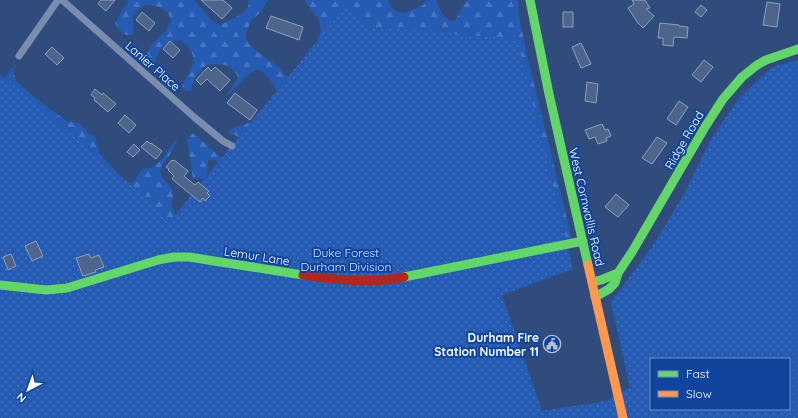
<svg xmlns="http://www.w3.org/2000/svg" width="798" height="418" font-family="Quicksand,sans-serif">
  <defs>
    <pattern id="forest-firs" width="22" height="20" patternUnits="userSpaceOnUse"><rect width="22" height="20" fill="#255bb3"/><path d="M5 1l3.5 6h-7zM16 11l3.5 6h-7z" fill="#4674be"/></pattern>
    <pattern id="park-dots" width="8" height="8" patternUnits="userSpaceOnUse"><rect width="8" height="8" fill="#255bb3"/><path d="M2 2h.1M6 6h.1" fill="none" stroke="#4674be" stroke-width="1.8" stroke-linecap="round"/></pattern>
  </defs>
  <rect width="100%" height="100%" fill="#304c7d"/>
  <!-- forest -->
  <path fill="url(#forest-firs)" d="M125 0H194L213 22 220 25 238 16 248 8 249 0H268L261 12 251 21 246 33V39L254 49 281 69 286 76 293 78 298 75 309 51 317 41 321 31 319 20 304 0H388L389 3 395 11 404 13 422 6 426 1V0H436C440 10 443 19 454 22L467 0H518L519 16 527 55 572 239 209 259 3 83 9 71 17 63 13 71 16 81 44 105 67 121 80 124 84 128 89 134 95 136 99 153 124 180 131 183C138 180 137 173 143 169 145 168 149 169 152 167 157 164 163 159 166 154 170 149 172 143 177 139L176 143 168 158 162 164 160 172 162 177 172 189 173 196 171 206 177 218 225 166 214 160 208 159 207 169V181L199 178 193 179 187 140 193 133 226 162 247 141 228 132 235 127 256 121 279 95C274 84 268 75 258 69L249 74 226 97 238 77C230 62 221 64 206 65 198 73 193 79 191 91L184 90 182 86C186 78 195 64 193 56 191 49 186 44 181 40 164 42 160 47 155 63L150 60 146 55 154 42 166 31 171 20 168 13 160 7 147 5 141 7 133 16V35H126L120 31 115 23 121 12 128 3Z"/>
  <!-- park -->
  <path fill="url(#park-dots)" fill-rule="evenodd" d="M346 6 366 26 517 39 573 269 502 295 542 411 606 401 630 387 611 302 652 247 684 194 711 139 740 97 772 67 798 60V418H0V74L171 220ZM651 359H789V409H651Z"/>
  <!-- building -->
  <path fill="#4e658b" stroke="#90a0bb" d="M101 0H115L106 11 98 4Z
    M201 0H223L232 8 222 19Z
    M632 0H645L650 8 646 9 654 16 643 28 638 23 628 8 634 4Z
    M767 2 780 4 777 27 763 25Z
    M701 5 707 10 701 17 695 12Z
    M142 12 155 23 149 31 136 20Z
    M563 12H573V27H563Z
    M271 16 303 27 299 40 266 28Z
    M660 23 679 25V26L688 27 687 38 674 37 673 46 663 45V38H658Z
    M170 41 180 50 173 58 163 49Z
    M581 43 591 64 581 68 572 47Z
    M52 47 64 58 57 65 45 54Z
    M704 60 713 67 701 82 692 75Z
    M208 67 211 71 215 67 230 80 220 91 207 79 201 85 196 80Z
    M587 82 598 84 596 103 585 101Z
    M95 89 102 95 103 93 116 104 108 112 94 100 95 98 91 95Z
    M235 93 257 110 250 120 227 103Z
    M679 101 688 107 676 125 667 119Z
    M125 115 136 125 129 133 118 123Z
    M602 124 605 130 608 129 611 136 606 138 607 141 598 144 595 137 589 139 585 130Z
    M657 137 667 143 652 164 642 158Z
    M147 141 151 144V143L162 151 156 159 141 147Z
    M134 144 140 150 133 157 127 152Z
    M172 160 173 161 174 160 188 171 184 176 195 185 198 182 209 191 207 193 210 196 205 201 203 198 200 202 172 179 174 176 168 170 169 169 166 167Z
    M616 194 629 205 618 217 605 207Z
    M36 241 43 256 32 261 25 246Z
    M11 254 16 266 8 270 3 257Z
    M89 254 91 258 99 255 104 267 95 270 96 272 83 276 76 258Z"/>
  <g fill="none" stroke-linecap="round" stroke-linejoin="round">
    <!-- street -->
    <path stroke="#7b8dae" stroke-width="7" d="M62 0 194 117 223 141 232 146
      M19 56 58 0"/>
    <!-- fast -->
    <path stroke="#63d668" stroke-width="9" d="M530 0 549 94 588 265
      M404 277 583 241
      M592 282 601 280 618 273
      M0 285 46 290 67 288 158 260 174 257H189L303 275
      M595 297 609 289 615 283 618 273 632 252 705 127 723 99 742 77 757 65 766 60 798 49"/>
    <!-- slow -->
    <path stroke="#ff974d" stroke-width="9" d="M588 265 623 418"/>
    <!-- jam -->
    <path stroke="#b3261e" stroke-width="9" d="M303 275C335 280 372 284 404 277"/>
  </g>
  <!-- icons -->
  <defs>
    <symbol id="civic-ring" viewBox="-11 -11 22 22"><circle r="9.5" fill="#10449d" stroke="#b7c0d2" stroke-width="1.5"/><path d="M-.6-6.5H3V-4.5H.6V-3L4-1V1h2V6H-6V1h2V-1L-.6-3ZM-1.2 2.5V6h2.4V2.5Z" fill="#b7c0d2"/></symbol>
  </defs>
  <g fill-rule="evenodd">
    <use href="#civic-ring" x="542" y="334" width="20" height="20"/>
  </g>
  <g text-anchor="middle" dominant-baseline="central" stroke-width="4" stroke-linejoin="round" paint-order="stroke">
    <!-- street labels -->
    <g font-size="12" fill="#fff" stroke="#10449d">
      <text transform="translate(153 66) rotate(41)">Lanier Place</text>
      <text transform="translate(684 140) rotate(-60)">Ridge Road</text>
      <text transform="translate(587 207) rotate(77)">West Cornwallis Road</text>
      <text transform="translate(257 256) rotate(9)">Lemur Lane</text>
    </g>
    <!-- park labels -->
    <g font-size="12" fill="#cee0fe" stroke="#10449d">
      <text x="346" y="252">Duke Forest<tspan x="346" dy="14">Durham Division</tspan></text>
    </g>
    <!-- poi labels -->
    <g font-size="12" font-weight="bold" fill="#fff" stroke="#10449d" text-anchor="end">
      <text x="539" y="337">Durham Fire<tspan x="539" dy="14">Station Number 11</tspan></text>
    </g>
  </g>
  <!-- legend -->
  <rect x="650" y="358" width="140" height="52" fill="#10449d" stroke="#708fc4"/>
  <rect x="658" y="371" width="20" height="6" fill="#63d668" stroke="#708fc4"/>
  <text x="686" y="378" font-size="12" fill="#ffffff">Fast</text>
  <rect x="658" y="391" width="20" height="6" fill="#ff974d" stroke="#708fc4"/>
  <text x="686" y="398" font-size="12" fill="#ffffff">Slow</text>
  <!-- north arrow -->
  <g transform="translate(28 390) rotate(221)" stroke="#10449d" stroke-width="3" paint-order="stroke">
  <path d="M0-3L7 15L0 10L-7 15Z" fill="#ffffff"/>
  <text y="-6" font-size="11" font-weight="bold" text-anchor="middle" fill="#ffffff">N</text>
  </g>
</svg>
